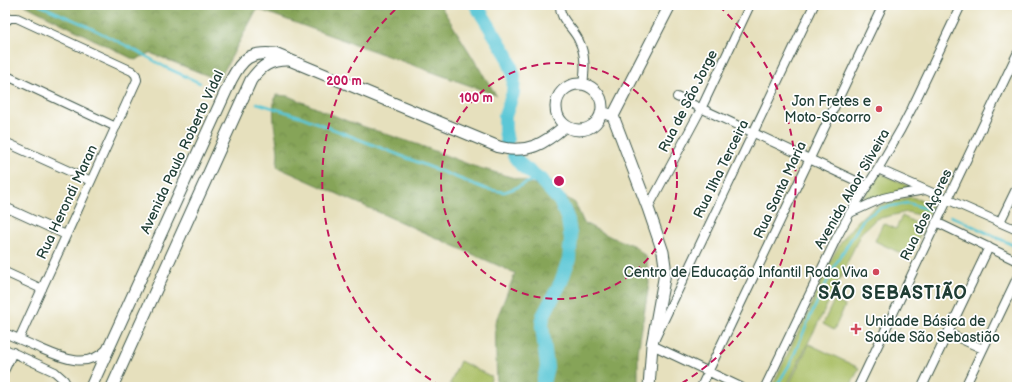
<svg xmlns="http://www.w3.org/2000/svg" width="1022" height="392" font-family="'Balsamiq Sans',sans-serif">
  <defs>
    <pattern id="forest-crowns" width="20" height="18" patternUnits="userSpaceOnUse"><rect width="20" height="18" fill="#86a458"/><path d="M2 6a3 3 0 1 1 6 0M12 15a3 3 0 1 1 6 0" fill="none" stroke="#6d874a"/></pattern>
  </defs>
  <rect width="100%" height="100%" fill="#fff"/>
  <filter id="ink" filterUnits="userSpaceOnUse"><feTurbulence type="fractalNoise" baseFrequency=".025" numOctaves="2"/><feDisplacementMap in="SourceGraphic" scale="8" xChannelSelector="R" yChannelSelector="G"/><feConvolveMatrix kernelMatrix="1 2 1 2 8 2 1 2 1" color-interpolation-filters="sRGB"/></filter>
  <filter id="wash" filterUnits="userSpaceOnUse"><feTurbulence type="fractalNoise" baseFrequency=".012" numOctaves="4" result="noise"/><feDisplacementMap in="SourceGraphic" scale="16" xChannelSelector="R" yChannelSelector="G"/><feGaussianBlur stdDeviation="0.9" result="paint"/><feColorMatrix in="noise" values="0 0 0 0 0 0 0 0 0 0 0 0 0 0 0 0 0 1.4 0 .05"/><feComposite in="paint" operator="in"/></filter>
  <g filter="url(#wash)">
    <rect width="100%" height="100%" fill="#e6e0bd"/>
    <!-- green -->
    <path fill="#a8bd62" stroke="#647d4b" d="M878 172 913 188 912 190 866 203 861 202Z
      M911 197 932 203 927 217 907 212 876 219 861 233 837 285 786 387H772C778 375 783 363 789 351 794 339 801 328 807 316 823 279 835 238 868 212 880 202 897 201 911 197Z
      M902 216 924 227 909 257 875 241 883 223 896 229Z
      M834 300 845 306 834 330 823 324Z
      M809 344 859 368 850 387H788Z
      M460 361 492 377 488 387H456L450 384Z"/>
    <!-- forest -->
    <path fill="url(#forest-crowns)" stroke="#527046" d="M25 5H440L496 95 257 9 219 80 150 53 135 60Z
      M276 95 288 96 347 121 419 145 473 166 518 179 557 192 575 203 584 223 611 237 635 246 647 258 649 284 638 352V387H497L495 323 515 273 277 167C277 162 278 157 278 152 276 133 270 113 276 95Z"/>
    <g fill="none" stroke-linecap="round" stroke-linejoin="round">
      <!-- stream -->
      <path stroke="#5cc7d6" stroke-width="2.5" d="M39 5 83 24 133 49 165 67 200 83
        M257 103 302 117 486 189 504 192 513 189 535 179 541 180
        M951 216 1017 247
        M776 387 791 362 810 317 835 265 864 218 881 208 908 203 930 210"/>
      <!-- river -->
      <path stroke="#5cc7d6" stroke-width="14" d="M476 5 507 55 514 76 513 93 505 116V130L507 141
        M514 156 522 166 541 180 560 201 568 220 571 240 569 259 561 282 543 316 542 326 547 367 542 387"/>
    </g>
  </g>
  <g filter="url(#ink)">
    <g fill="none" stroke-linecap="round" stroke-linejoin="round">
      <defs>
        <path id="street" d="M560 5C559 20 574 28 579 41 586 55 585 70 583 85
          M5 22 10 18H17L132 71 136 75 137 80 19 339
          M5 75 116 127
          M677 97 867 186
          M5 142 91 181
          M878 169 1017 230
          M5 207 66 235
          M648 208 701 109 750 5
          M850 213 883 198 896 195 925 190
          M936 222 1017 261
          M1000 222 1017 187
          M5 272 42 289
          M5 333C16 338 28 343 39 348 62 358 86 370 107 349
          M948 333 983 349
          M5 349 55 372 64 380 68 387
          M5 369 13 352
          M701 387 883 5
          M741 387 652 345 814 5
          M765 387 836 239 850 213 878 169 901 129 912 108 961 5
          M858 387 1017 54
          M922 387 989 247
          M965 387 1017 278"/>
        <path id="secondary" d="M556 107a23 23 0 1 1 46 0a23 23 0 1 1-46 0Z
          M602 112 613 116 648 208 663 252 665 266 664 279 652 345 649 387
          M613 116 670 5
          M91 387 231 80C242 59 250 51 275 54L499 147C528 154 544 144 565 126
          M112 387 251 80C261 66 270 60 287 60"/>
      </defs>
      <!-- street casing -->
      <use href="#street" stroke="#3d5549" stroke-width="10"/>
      <!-- secondary casing -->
      <use href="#secondary" stroke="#3d5549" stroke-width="13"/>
      <!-- street -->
      <use href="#street" stroke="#fff" stroke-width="8"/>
      <!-- secondary -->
      <use href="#secondary" stroke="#fff" stroke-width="11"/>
    </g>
  </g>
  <!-- distance rings -->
  <g fill="none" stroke="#c2185b" stroke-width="2" stroke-dasharray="7 5">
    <circle cx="559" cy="181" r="118"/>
    <path d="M441 386A237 237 0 0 1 399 6M719 6A237 237 0 0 1 677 386"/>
  </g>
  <!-- markers -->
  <g fill="#d1495b" stroke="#fff" stroke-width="1.5">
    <circle cx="879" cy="109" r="4"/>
    <circle cx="876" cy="272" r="4"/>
    <path d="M854 323h4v4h4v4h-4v4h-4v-4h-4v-4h4z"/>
  </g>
  <g text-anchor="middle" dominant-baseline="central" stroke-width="3.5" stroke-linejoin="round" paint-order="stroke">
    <!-- street labels -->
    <g font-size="14" fill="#1f3d34" stroke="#fff">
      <text transform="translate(688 101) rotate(-63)">Rua de São Jorge</text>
      <text transform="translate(182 152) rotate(-65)">Avenida Paulo Roberto Vidal</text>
      <text transform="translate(721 169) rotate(-64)">Rua Ilha Terceira</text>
      <text transform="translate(852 189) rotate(-60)">Avenida Alaor Silveira</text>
      <text transform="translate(780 190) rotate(-65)">Rua Santa Maria</text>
      <text transform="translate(67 202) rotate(-65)">Rua Herondi Maran</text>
      <text transform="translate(926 215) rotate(-64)">Rua dos Açores</text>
    </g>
    <!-- poi labels -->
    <g font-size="14" fill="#1f3d34" stroke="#fff" text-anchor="end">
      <text x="871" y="101">Jon Fretes e<tspan x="871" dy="16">Moto-Socorro</tspan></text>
      <text x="868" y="272">Centro de Educação Infantil Roda Viva</text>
      <text x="865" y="321" text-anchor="start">Unidade Básica de<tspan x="865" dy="16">Saúde São Sebastião</tspan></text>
    </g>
    <!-- district labels -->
    <g font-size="18" font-weight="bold" letter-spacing="1" fill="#1f3d34" stroke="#fff">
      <text x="893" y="293">SÃO SEBASTIÃO</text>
    </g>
  </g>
  <circle cx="559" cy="181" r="6" fill="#c2185b" stroke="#fff" stroke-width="2"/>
  <g font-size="12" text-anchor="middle" font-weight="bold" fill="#c2185b" stroke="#fff" stroke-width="3.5" stroke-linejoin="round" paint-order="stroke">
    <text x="344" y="85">200 m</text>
    <text x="476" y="102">100 m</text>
  </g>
  <!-- margin -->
  <rect width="1022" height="392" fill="none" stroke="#fff" stroke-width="20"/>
</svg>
